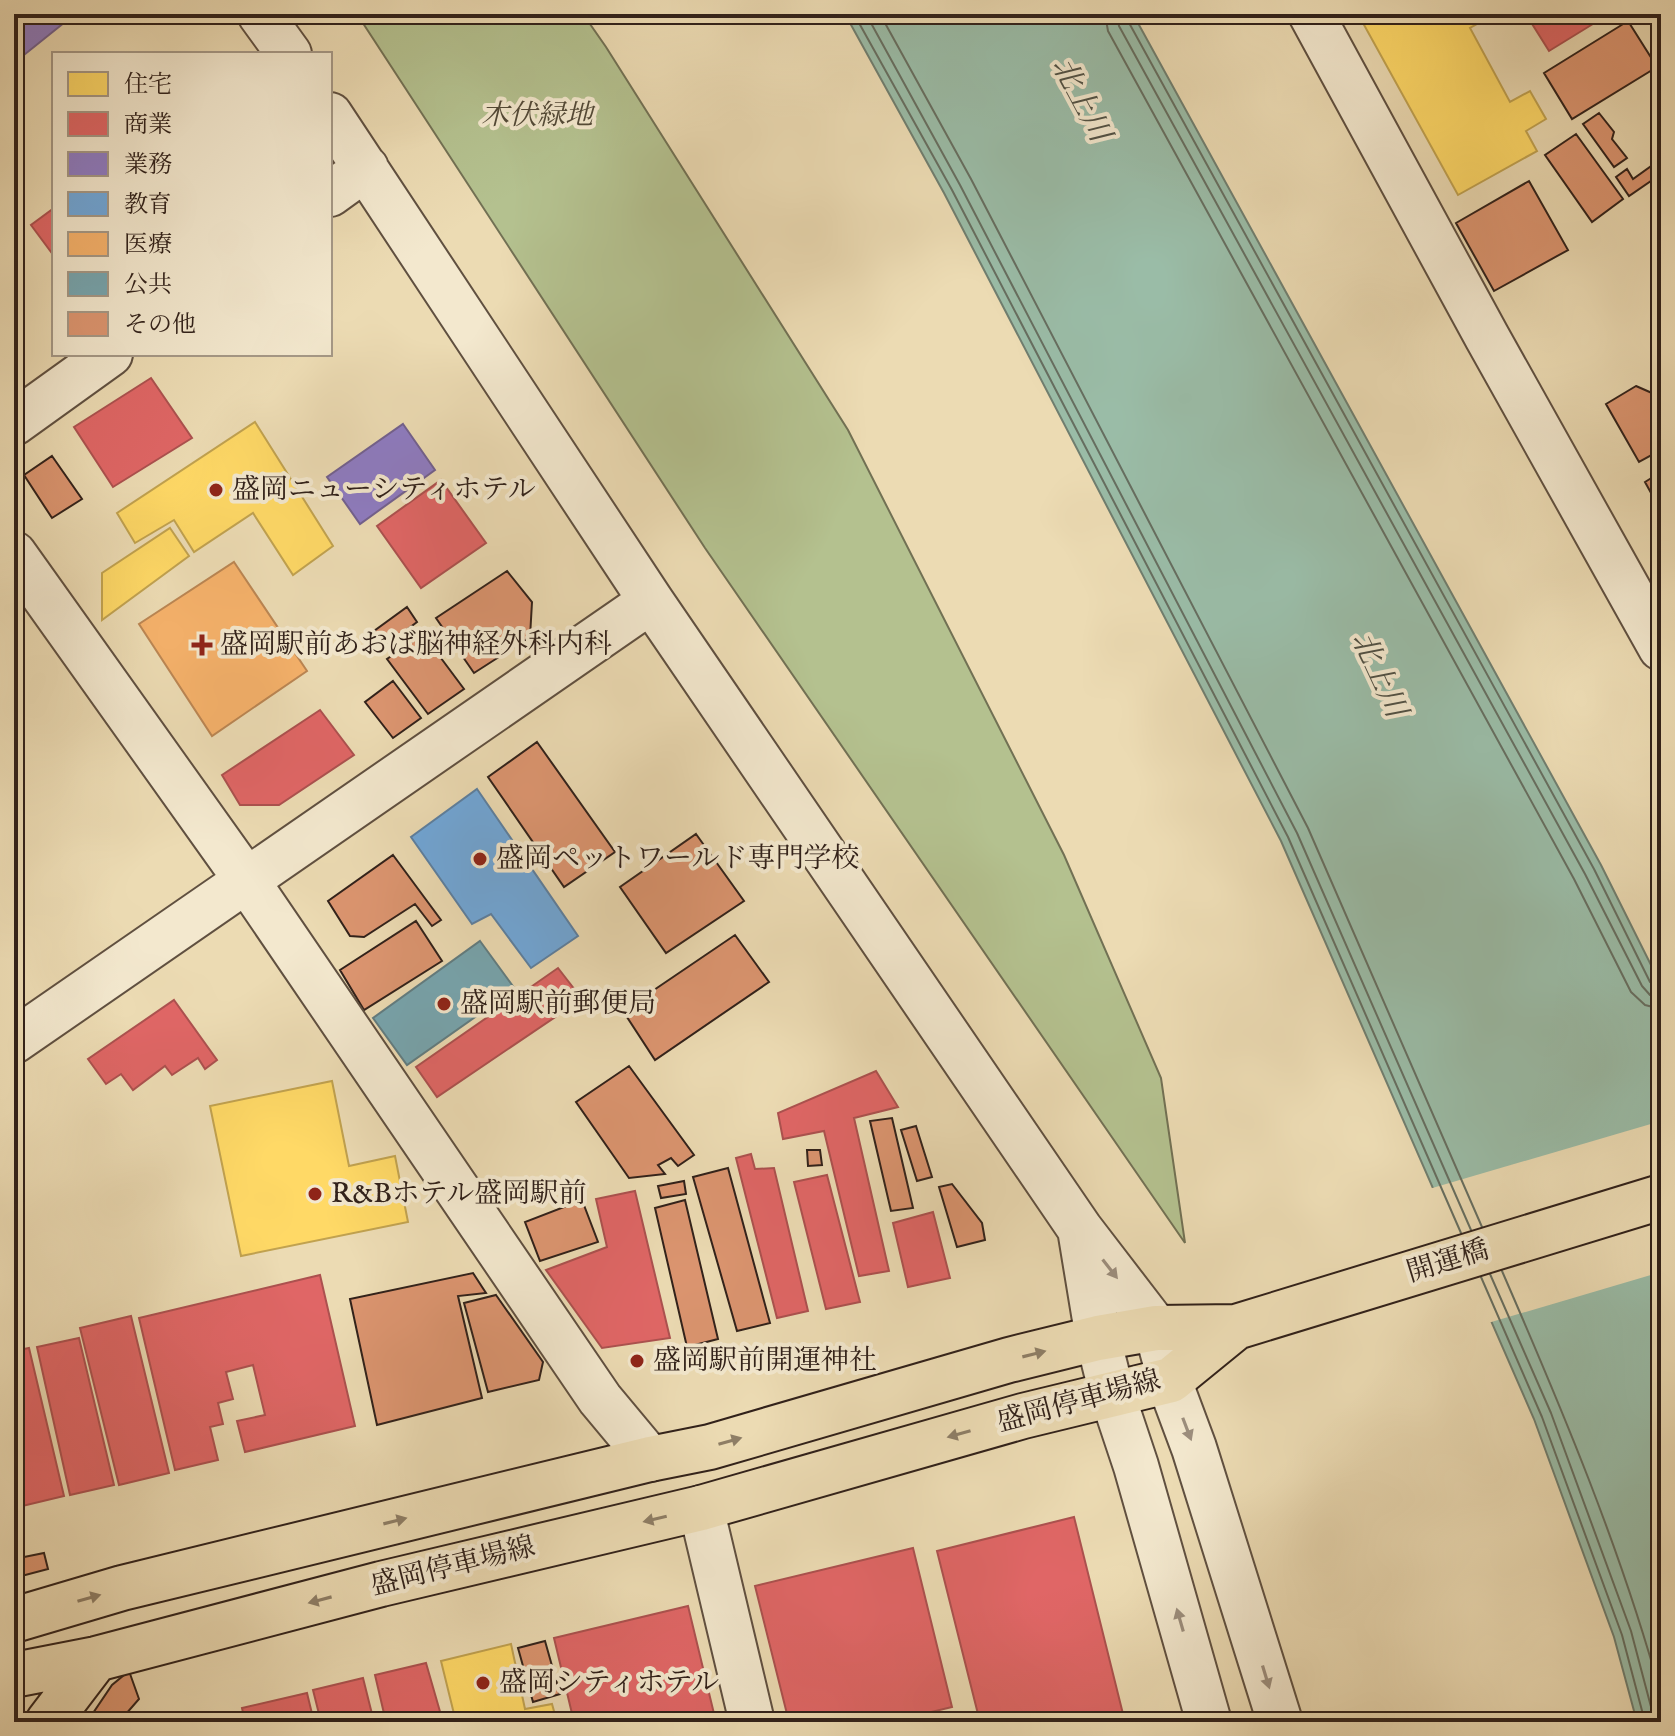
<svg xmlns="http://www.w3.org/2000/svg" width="1675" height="1736" font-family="'IM FELL English','Noto Serif JP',serif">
  <rect width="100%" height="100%" fill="#ecdbb3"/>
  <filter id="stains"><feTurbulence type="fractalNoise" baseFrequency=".0025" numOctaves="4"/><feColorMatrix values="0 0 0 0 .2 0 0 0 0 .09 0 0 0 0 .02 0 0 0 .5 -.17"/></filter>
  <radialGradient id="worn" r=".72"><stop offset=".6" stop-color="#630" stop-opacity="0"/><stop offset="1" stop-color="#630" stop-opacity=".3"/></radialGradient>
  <!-- green -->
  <path fill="#b4c18f" stroke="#727154" stroke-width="2" d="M357 14H583L606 47 848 430 1064 855 1161 1078 1185 1243 705 548Z"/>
  <!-- water -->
  <path fill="#9abca7" stroke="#707e6f" stroke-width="2" d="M845 14H1133L1601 865 1661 985V1722H1637L1614 1637 1534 1419 1281 841 944 193Z"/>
  <!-- pier -->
  <path fill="#ecdbb3" d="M1661 1121V1272L1488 1323 1429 1189Z"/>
  <!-- homes -->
  <path fill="#ffd966" stroke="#c1a24f" stroke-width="2" d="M1358 14H1495L1470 28 1510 102 1530 91 1546 119 1526 131 1537 151 1458 195Z
    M255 422 333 546 293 575 253 513 194 552 174 520 135 543 117 513Z
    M170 528 189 556 102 620V573Z
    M332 1081 349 1166 395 1156 408 1222 241 1256 210 1106Z
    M511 1644 525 1709 552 1704 557 1722H456L441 1661Z"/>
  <!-- shops -->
  <path fill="#e06666" stroke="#ac514f" stroke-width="2" d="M1537 14H1598L1601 19 1549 51 1529 19Z
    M54 208V256L31 225Z
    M151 378 192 438 113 487 74 427Z
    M441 480 486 543 421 588 377 526Z
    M320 710 354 755 279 805H240L222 775Z
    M558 968 582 999 437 1097 416 1067Z
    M174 1000 217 1060 205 1069 198 1058 172 1075 165 1066 133 1090 121 1074 106 1084 88 1059Z
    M876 1071 898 1107 854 1118 889 1271 859 1276 824 1131 783 1139 778 1113Z
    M751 1154 755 1169 774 1168 808 1311 777 1318 736 1158Z
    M827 1175 860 1302 826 1309 794 1182Z
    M635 1191 670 1338 602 1348 546 1270 607 1247 596 1199Z
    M933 1212 950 1278 908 1287 893 1223Z
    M320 1275 355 1426 245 1452 237 1421 265 1415 253 1365 226 1372 233 1399 218 1403 223 1424 210 1427 218 1460 175 1470 139 1318Z
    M131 1316 169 1473 119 1485 80 1328Z
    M79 1338 114 1485 70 1495 37 1347Z
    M29 1348 64 1496 14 1508V1351Z
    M1074 1517 1125 1722H980L937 1551Z
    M913 1548 952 1707 890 1722H789L755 1586Z
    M688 1606 716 1722H574L554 1638Z
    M426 1663 443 1722H386L375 1675Z
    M363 1678 374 1722H321L313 1690Z
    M307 1693 314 1722H245L242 1708Z"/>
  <!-- offices -->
  <path fill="#8e7cc3" stroke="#726190" stroke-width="2" d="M14 14H75L14 63Z
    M403 424 435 470 360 524 327 477Z"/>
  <!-- schools -->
  <path fill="#6fa8dc" stroke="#5c80a2" stroke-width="2" d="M477 789 578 936 531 968 491 914 472 924 411 837Z
    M226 1713 228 1722H186Z"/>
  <!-- health -->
  <path fill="#f6b26b" stroke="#bb8653" stroke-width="2" d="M234 562 307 671 212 736 139 624Z"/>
  <!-- public -->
  <path fill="#76a5af" stroke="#617d82" stroke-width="2" d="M480 941 515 989 407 1065 373 1018Z"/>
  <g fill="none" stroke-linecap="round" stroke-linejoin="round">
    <!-- shore -->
    <path stroke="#666e60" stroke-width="2" d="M854 14 952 190 1288 837 1461 1233
      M866 14 960 185 1297 833 1471 1230
      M880 14 971 179 1308 828 1482 1227
      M1105 14 1108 31 1574 879 1631 992 1645 1005 1661 1009
      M1117 14 1119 26 1585 874 1642 986 1650 995 1661 997
      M1127 14 1128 21 1594 869 1650 982 1661 986
      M1502 1271C1562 1409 1621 1549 1661 1695
      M1490 1274 1551 1413 1631 1631 1655 1722
      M1481 1277 1542 1417 1622 1635 1645 1722"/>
  </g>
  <!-- building -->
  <path fill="#dc9570" stroke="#31211a" stroke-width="2" d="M1628 21 1657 67 1572 119 1544 73Z
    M1599 113 1614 132 1612 139 1627 158 1614 167 1583 124Z
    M1576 134 1623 199 1592 222 1545 155Z
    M1661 159V174L1629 196 1616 177 1627 169 1633 179Z
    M1529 181 1568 250 1494 291 1456 223Z
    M1636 386 1661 397V450L1639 462 1606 404Z
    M52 456 82 499 52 518 24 475Z
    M1661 472V511L1645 482Z
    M507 571 532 602 530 637 474 673 436 618Z
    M407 607 417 622 385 646 374 631Z
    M423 634 464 689 428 714 387 659Z
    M393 681 421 718 393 738 365 702Z
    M537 742 615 852 564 887 488 777Z
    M696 834 744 901 666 953 620 887Z
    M393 855 441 920 432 926 415 904 364 937 350 936 328 901Z
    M416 921 442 961 364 1010 340 970Z
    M735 935 769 982 655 1060 623 1011Z
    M629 1066 694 1155 678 1166 671 1158 658 1165 665 1174 629 1178 576 1102Z
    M892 1118 913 1208 891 1211 870 1121Z
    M916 1126 932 1177 917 1181 901 1130Z
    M807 1150H820L822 1165 808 1166Z
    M728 1168 770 1323 737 1331 693 1177Z
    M684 1181 686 1194 661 1198 658 1186Z
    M952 1184 982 1223 985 1240 957 1247 939 1187Z
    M582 1200 598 1242 540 1261 525 1222Z
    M685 1200 718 1339 687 1347 655 1208Z
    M473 1273 486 1293 458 1296 482 1398 377 1425 350 1299Z
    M496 1295 543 1362 539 1380 488 1392 464 1303Z
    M44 1553 48 1569 14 1578V1559Z
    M545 1641 560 1694 533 1702 518 1648Z
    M129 1671 139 1699 119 1722H87L112 1685Z"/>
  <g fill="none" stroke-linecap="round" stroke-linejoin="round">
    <defs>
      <path id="minor" d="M260 14 289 54
        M1311 14 1487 337 1661 648
        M330 115 651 601 1080 1229
        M330 194 366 168
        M14 423 110 354
        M14 554 247 881 600 1399 650 1459
        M14 1041 651 601
        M701 1508 752 1722
        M1209 1722 1136 1466 1112 1394 1098 1338 1080 1229 1156 1328 1175 1397 1194 1448 1280 1722"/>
      <path id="major" d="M14 1620 122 1588 650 1459 710 1447 1009 1360 1098 1338 1156 1328 1236 1327 1661 1197
        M14 1675 96 1659 381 1584 701 1508 1023 1416 1171 1380 1236 1327
        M48 1722 96 1659"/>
    </defs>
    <!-- minor casing -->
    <use href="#minor" stroke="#605040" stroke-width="48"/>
    <!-- major casing -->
    <use href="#major" stroke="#31211a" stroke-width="48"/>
    <!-- minor -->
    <use href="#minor" stroke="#f3e8ce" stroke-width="44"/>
    <!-- major -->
    <use href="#major" stroke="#ecdbb3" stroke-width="44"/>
  </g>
  <!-- one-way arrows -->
  <defs><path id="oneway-solid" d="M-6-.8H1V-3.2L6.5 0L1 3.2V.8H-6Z" transform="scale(2)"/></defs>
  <g fill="#9c8e7d">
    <use href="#oneway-solid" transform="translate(1110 1269) rotate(52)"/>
    <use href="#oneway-solid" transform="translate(1187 1429) rotate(69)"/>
    <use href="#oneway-solid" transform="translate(1180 1620) rotate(-106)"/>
    <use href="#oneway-solid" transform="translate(1266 1677) rotate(73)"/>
  </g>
  <g fill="#8e7e66">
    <use href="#oneway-solid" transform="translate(1034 1354) rotate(-14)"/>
    <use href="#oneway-solid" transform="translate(959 1434) rotate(164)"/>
    <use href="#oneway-solid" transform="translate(730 1441) rotate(-16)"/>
    <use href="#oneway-solid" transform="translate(655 1519) rotate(167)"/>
    <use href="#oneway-solid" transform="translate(395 1521) rotate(-14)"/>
    <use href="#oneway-solid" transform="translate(89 1598) rotate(-16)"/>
    <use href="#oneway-solid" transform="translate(320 1600) rotate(165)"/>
  </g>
  <!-- markers -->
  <g fill="#8f2418" stroke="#f3e8ce" stroke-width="3">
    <circle cx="216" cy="490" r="8"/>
    <path d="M198 633h8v8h8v8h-8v8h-8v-8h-8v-8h8z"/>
    <circle cx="480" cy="859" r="8"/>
    <circle cx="444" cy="1004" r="8"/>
    <circle cx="315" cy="1194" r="8"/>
    <circle cx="637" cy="1361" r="8"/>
    <circle cx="483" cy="1683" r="8"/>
  </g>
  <g text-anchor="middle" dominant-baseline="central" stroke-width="8" stroke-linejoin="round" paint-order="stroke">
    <!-- park labels -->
    <g font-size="28" font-style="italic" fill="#524937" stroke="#f3e8ce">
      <text x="537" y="116">木伏緑地</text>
    </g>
    <!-- poi labels -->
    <g font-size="28" fill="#31211a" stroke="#f3e8ce" text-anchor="start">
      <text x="232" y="490">盛岡ニューシティホテル</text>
      <text x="220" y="645">盛岡駅前あおば脳神経外科内科</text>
      <text x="496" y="859">盛岡ペットワールド専門学校</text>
      <text x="460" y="1004">盛岡駅前郵便局</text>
      <text x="331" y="1194">R&amp;Bホテル盛岡駅前</text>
      <text x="653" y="1361">盛岡駅前開運神社</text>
      <text x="499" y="1683">盛岡シティホテル</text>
    </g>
    <!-- street labels -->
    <g font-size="28" fill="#31211a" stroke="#f3e8ce">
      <text transform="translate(1448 1262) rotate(-17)">開運橋</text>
      <text transform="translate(1079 1402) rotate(-15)">盛岡停車場線</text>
      <text transform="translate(453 1567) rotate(-14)">盛岡停車場線</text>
    </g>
    <!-- water labels -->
    <g font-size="30" font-style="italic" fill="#505044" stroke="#f3e8ce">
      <text transform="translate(1080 100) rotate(62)">北上川</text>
      <text transform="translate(1378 675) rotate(65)">北上川</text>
    </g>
  </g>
  <!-- margin -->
  <rect width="1675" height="1736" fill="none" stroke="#ecdbb3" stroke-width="48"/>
  <rect x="16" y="16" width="1643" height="1704" fill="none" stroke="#31211a" stroke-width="4"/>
  <rect x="24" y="24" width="1627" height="1688" fill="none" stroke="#31211a" stroke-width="2"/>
  <!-- legend -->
  <rect x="52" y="52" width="280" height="304" fill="#f3e8ce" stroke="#a59886" stroke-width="2"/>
  <rect x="68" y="72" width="40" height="24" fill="#ffd966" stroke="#a59886" stroke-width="2"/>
  <text x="124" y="92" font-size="24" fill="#31211a">住宅</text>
  <rect x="68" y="112" width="40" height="24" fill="#e06666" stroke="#a59886" stroke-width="2"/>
  <text x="124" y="132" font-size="24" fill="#31211a">商業</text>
  <rect x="68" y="152" width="40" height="24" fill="#8e7cc3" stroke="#a59886" stroke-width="2"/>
  <text x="124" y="172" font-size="24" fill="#31211a">業務</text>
  <rect x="68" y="192" width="40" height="24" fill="#6fa8dc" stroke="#a59886" stroke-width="2"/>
  <text x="124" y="212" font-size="24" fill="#31211a">教育</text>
  <rect x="68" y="232" width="40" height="24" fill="#f6b26b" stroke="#a59886" stroke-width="2"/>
  <text x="124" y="252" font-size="24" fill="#31211a">医療</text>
  <rect x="68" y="272" width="40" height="24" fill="#76a5af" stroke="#a59886" stroke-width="2"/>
  <text x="124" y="292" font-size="24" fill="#31211a">公共</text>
  <rect x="68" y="312" width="40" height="24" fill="#dc9570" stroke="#a59886" stroke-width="2"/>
  <text x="124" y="332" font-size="24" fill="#31211a">その他</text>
  <rect width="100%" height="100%" filter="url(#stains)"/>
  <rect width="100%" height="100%" fill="url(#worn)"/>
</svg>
